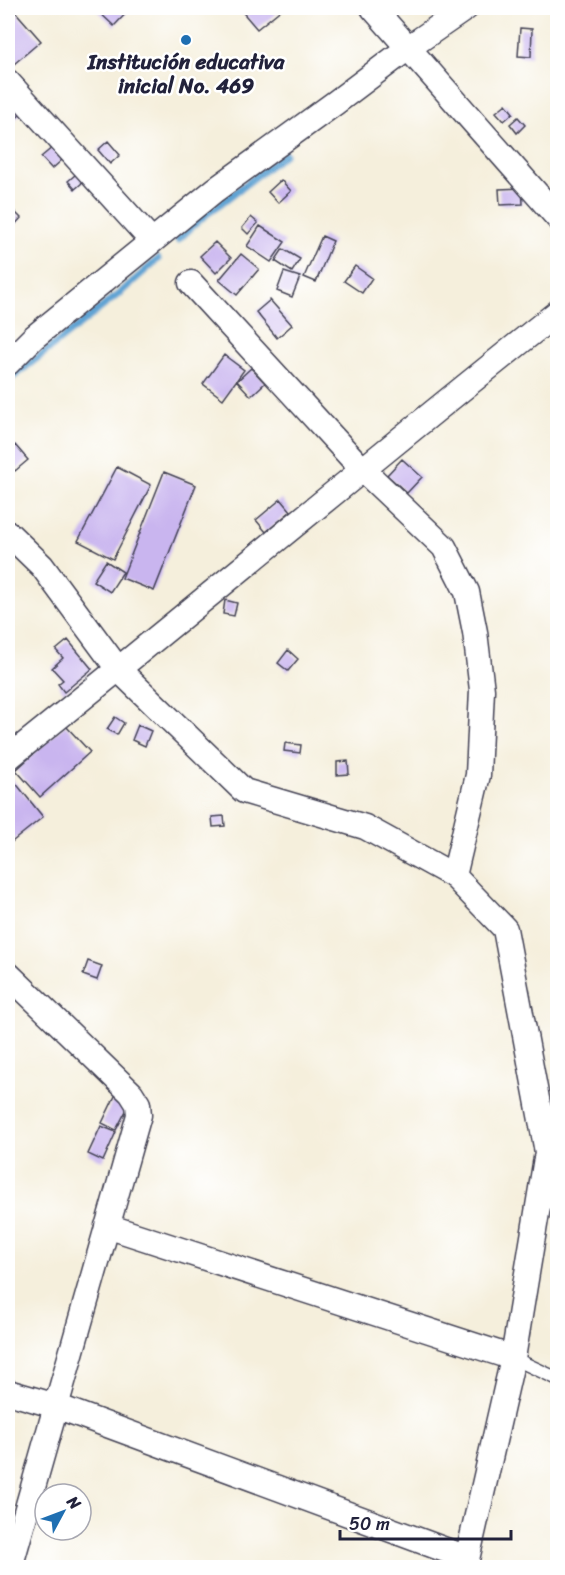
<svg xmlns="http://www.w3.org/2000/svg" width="565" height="1575" font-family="Sriracha,sans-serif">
  <rect width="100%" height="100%" fill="#fff"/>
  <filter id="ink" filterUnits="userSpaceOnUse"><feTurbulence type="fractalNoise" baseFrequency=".0167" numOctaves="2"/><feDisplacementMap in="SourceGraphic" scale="12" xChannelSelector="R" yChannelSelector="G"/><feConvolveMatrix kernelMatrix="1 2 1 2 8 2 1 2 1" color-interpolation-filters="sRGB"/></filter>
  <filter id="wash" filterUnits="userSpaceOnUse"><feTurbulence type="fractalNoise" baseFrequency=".008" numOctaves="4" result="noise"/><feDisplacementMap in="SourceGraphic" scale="24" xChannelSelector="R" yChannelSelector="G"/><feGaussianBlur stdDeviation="1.35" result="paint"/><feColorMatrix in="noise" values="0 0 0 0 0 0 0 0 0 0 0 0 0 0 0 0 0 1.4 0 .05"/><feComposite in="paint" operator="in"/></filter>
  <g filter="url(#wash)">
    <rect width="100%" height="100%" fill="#f5efdc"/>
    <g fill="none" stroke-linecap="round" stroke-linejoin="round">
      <!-- stream -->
      <path stroke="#5ea3d3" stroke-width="7" d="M178 240 198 221 285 154
        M8 381 120 293 158 259"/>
    </g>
    <g id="blocks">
      <!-- building -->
      <path fill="#c9b5ef" d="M101 8H131L114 26 98 11Z
        M239 8H283L257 29Z
        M13 9 41 41 14 64 8 57V13Z
        M520 28 532 29 531 57 518 56Z
        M10 100 22 113 11 123 8 120V102Z
        M506 104 513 113 504 121 496 112Z
        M518 117 525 125 517 133 510 124Z
        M108 141 120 155 110 164 98 150Z
        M53 147 63 159 52 169 41 157Z
        M82 169 89 177 75 189 68 181Z
        M281 180 291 191 278 203 268 192Z
        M522 188 523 204 500 205 499 189Z
        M12 209 21 218 10 230 8 227V213Z
        M251 217 258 223 248 234 242 228Z
        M260 226 285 242 271 262 247 246Z
        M322 236 333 241 316 282 304 277Z
        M215 242 231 258 216 273 200 256Z
        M283 249 300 259 292 272 275 261Z
        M241 254 259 269 237 295 219 280Z
        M355 266 372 278 362 293 344 281Z
        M284 272 300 277 292 297 277 291Z
        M270 300 292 325 277 338 256 312Z
        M224 355 244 370 223 399 203 384Z
        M251 368 265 383 251 396 237 381Z
        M15 445 28 460 15 471 8 462V452Z
        M402 459 422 477 407 493 387 475Z
        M117 467 151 485 113 559 78 541Z
        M164 472 196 485 154 591 122 578Z
        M281 499 291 511 266 532 256 520Z
        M106 561 123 572 110 592 93 581Z
        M225 600 237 603 234 616 223 614Z
        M68 640 92 669 64 692 58 684 63 680 52 668 63 658 56 650Z
        M288 650 298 659 288 671 278 663Z
        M115 717 124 723 117 735 107 729Z
        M65 725 90 752 40 797 16 770Z
        M138 725 151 731 145 746 132 740Z
        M285 743 301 745 300 753 284 751Z
        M348 761 349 774 337 775V762Z
        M10 776 43 817 8 845V779Z
        M224 816 225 826 213 827 212 817Z
        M88 961 102 966 97 980 83 975Z
        M116 1094 131 1101 116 1130 102 1123Z
        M101 1126 116 1132 103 1161 88 1154Z"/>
    </g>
  </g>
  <g filter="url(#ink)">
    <use href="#blocks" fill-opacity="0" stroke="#424153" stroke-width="1.5"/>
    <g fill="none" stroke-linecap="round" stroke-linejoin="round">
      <defs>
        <path id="service" d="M513 1358 558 1379"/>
        <path id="minor" d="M373 8 558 218
          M8 82 152 241
          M191 283 362 469 444 547 467 592 475 632 482 690 478 775 454 876
          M8 363 33 338 215 190 335 103 408 48 466 8
          M8 533 42 566 118 669 244 791 365 827 454 876 505 929 547 1152
          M8 758C192 611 373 459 558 312
          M8 974 131 1093 138 1104 139 1115 10 1568
          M107 1226 513 1358
          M8 1392 56 1406 467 1558
          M465 1568 513 1358 547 1152 558 1115"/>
      </defs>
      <!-- service casing -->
      <use href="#service" stroke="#424153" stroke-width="15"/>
      <!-- minor casing -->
      <use href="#minor" stroke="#424153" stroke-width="27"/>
      <!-- service -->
      <use href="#service" stroke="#fff" stroke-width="12"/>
      <!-- minor -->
      <use href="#minor" stroke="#fff" stroke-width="24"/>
    </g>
  </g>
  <!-- markers -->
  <circle fill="#1f6fb2" stroke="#fff" stroke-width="2" cx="186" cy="40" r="6"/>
  <g text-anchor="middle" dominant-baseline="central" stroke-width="5" stroke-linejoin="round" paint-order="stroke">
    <!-- poi labels -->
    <g font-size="21" font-weight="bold" fill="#22223b" stroke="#fff">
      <text x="186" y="62">Institución educativa<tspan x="186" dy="24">inicial No. 469</tspan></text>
    </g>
  </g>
  <!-- margin -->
  <rect width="565" height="1575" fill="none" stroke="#fff" stroke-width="30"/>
  <!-- north arrow -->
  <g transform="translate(63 1512) rotate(49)"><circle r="28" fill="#ffffff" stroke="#a7a7b1" stroke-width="1.5"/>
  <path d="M0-4.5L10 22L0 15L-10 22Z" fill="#1f6fb2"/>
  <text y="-9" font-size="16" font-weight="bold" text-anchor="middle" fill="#22223b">N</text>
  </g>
  <!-- scale -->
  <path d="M340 1530v9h171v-9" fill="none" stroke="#22223b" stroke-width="3"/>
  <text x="349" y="1530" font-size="18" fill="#22223b" stroke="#ffffff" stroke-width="4.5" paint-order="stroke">50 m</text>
</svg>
